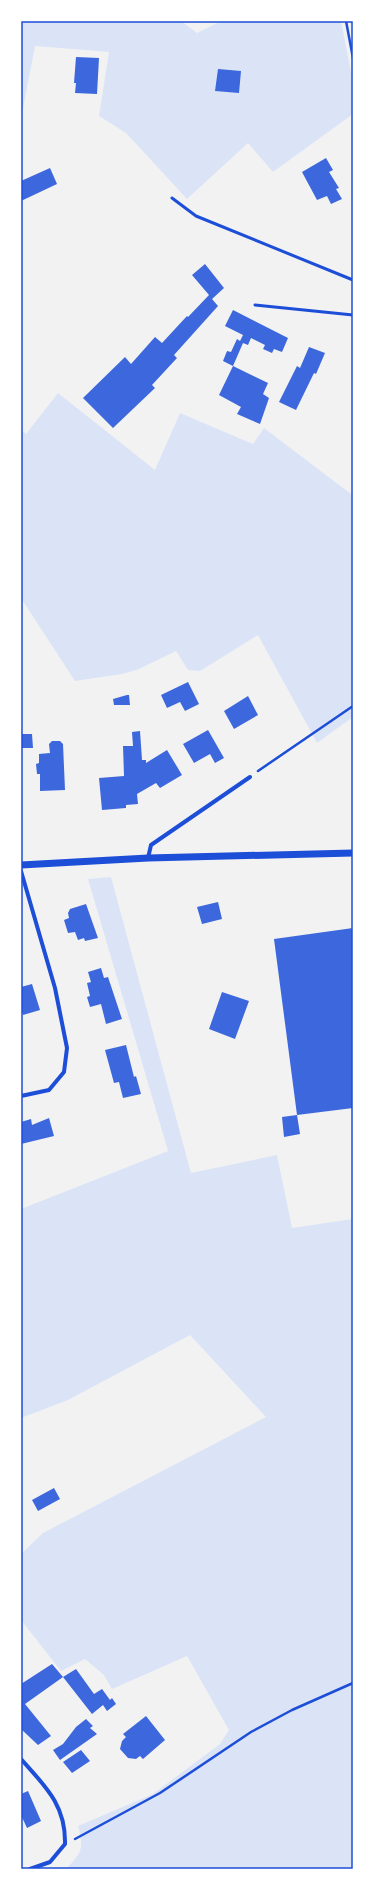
<svg xmlns="http://www.w3.org/2000/svg" width="374" height="1890" font-family="Roboto,sans-serif">
  <rect width="100%" height="100%" fill="#f2f2f2"/>
  <!-- green -->
  <path fill="#dbe4f7" d="M21 21H181L197 33 221 21H341L353 82V114L273 172 248 143 187 199 126 133 99 116 109 52 35 46 21 119Z
    M58 393 155 470 180 413 253 444 264 428 351 494 353 490V717L317 743 258 635 200 671 188 670 176 651 139 669 122 674 75 681 21 598V429L26 434Z
    M111 877 191 1173 277 1155 292 1228 353 1219V1869H66C82 1852 84 1849 78 1826L153 1794 220 1744 229 1730 187 1656 112 1689 104 1675 85 1659 61 1671 21 1620V1554L43 1533 266 1417 190 1335 68 1400 21 1418V1209L168 1151 88 879Z"/>
  <!-- building -->
  <path fill="#3d67dc" d="M76 57 99 58 97 94 75 93 76 83H74Z
    M218 69 241 71 239 93 215 91Z
    M326 158 333 170 329 172 339 188 336 189 342 199 331 204 327 196 317 200 302 172Z
    M50 168 57 184 21 201V181Z
    M205 264 224 288 212 299 218 306 174 355 177 358 152 385 155 388 113 428 83 398 125 357 131 364 155 337 162 343 187 316 188 317 209 295 192 275Z
    M233 310 288 338 282 352 274 349 272 353 263 349 265 345 251 338 248 345 243 343 233 366 223 361 227 351 231 352 237 339 240 341 243 335 225 326Z
    M309 347 325 353 316 374 314 373 296 410 279 402 297 366 300 368Z
    M233 366 268 383 263 394 269 398 260 424 237 414 241 407 219 395Z
    M188 682 199 704 185 711 180 702 167 708 161 695Z
    M127 695H129L130 705H114L113 699Z
    M248 696 258 715 234 729 224 711Z
    M208 730 224 758 215 763 210 754 194 763 183 744Z
    M140 731 142 760H146V763L167 750 182 775 160 788 156 783 137 794 138 804 126 805V808L102 810 99 778 124 776 123 746H133L132 732Z
    M21 734H32L33 748H22Z
    M52 741H60L63 744 65 790 40 791V774H37L36 764 39 763V754L50 753 49 744Z
    M218 902 222 919 202 924 197 907Z
    M86 904 98 938 85 941 84 938 78 940 75 932 68 933 64 920 69 918 68 913 70 909Z
    M353 928V1108L297 1115 274 939Z
    M101 968 104 978 108 977 122 1019 106 1024 101 1004 90 1007 87 997 90 996 87 983 91 982 88 972Z
    M32 984 40 1010 23 1015 21 1008V987Z
    M222 992 249 1001 235 1039 209 1029Z
    M126 1045 134 1077 136 1076 141 1094 123 1098 119 1082 114 1083 105 1050Z
    M297 1115 300 1134 284 1137 282 1117Z
    M49 1118 54 1136 21 1144V1122L31 1119 32 1125Z
    M54 1488 60 1499 38 1511 32 1500Z
    M52 1664 63 1677 25 1704 51 1736 38 1745 21 1729V1684Z
    M76 1669 94 1694 102 1689 110 1700 112 1698 116 1704 107 1711 103 1705 92 1714 63 1677Z
    M146 1716 165 1740 143 1759 140 1756 136 1759 128 1758 120 1749 122 1741 126 1737 123 1734Z
    M86 1719 93 1726 90 1728 97 1734 60 1760 53 1750 63 1744 76 1727Z
    M81 1750 90 1761 72 1773 63 1762Z
    M28 1791 41 1821 27 1828 21 1815V1794Z"/>
  <g fill="none" stroke-linecap="round" stroke-linejoin="round">
    <!-- path -->
    <path stroke="#1d4ed8" stroke-width="2.5" d="M346 21 353 58
      M258 771 353 706
      M75 1839 160 1793 251 1732 292 1710 353 1683"/>
    <!-- service -->
    <path stroke="#1d4ed8" stroke-width="3" d="M172 198 196 216 353 280
      M255 305 353 315"/>
    <!-- minor -->
    <path stroke="#1d4ed8" stroke-width="4" d="M148 858 151 845 250 777
      M21 871 55 988 67 1048 64 1072 49 1090 21 1096
      M21 1759C45 1786 66 1805 65 1844L50 1862 30 1869"/>
    <!-- tertiary -->
    <path stroke="#1d4ed8" stroke-width="7" d="M21 865 148 858 353 853"/>
  </g>
  <!-- border -->
  <rect width="374" height="1890" fill="none" stroke="#ffffff" stroke-width="44"/>
  <rect x="22" y="22" width="330" height="1846" fill="none" stroke="#1d4ed8" stroke-width="1.5"/>
</svg>
